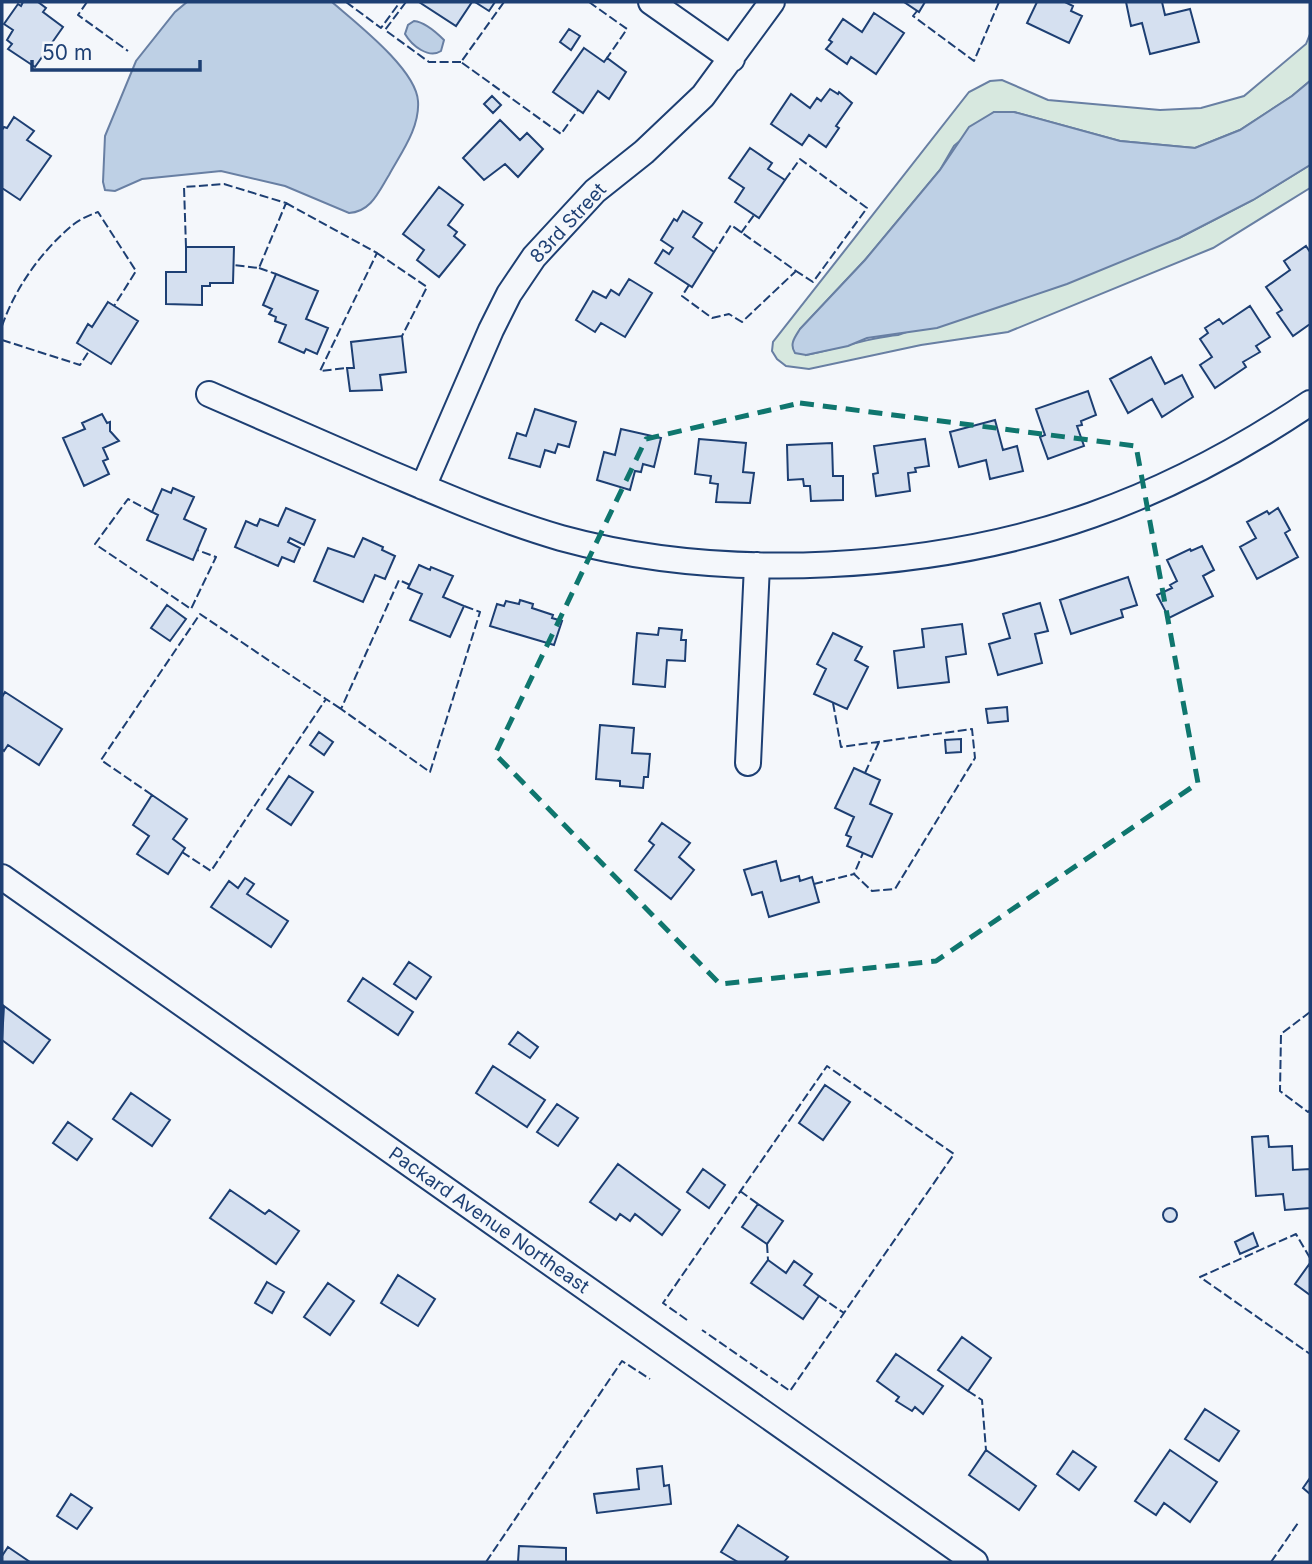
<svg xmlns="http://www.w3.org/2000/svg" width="1312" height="1564" font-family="Inter,sans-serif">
  <rect width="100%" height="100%" fill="#f4f7fb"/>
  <!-- green -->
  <path fill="#d7e8df" stroke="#687fa3" stroke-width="2" d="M1310 34V81L1292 96 1240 130 1195 148 1120 141 1014 112H994L954 146 940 170 865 260 800 329 806 355C837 349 866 338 898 335L1179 238 1253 200 1310 165V188L1213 248 1008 332 921 345 809 369 786 366 777 359 772 351 773 342 969 92 990 81 1002 80 1048 100 1160 110 1201 108 1244 96 1306 44Z"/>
  <!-- water -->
  <path fill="#bed0e5" stroke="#687fa3" stroke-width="2" d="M187 2H332C356 23 416 69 418 101 420 128 401 153 389 175 379 191 371 212 349 213L285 186 221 171 142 179 115 191 105 190 103 182 105 136 136 61 175 12Z
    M414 21C424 22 437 33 444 40L441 51C429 59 412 46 405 34L408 25Z
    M1310 81V165L1253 200 1179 238 1067 284 937 328 867 338 848 346 806 355 795 353C789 344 795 337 800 329L865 260 940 170 969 127 994 112H1014L1120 141 1195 148 1240 130 1292 96Z"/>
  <!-- building -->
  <path fill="#d5e0f0" stroke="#1d3f73" stroke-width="2" d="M23 2H38L46 8 43 12 63 27 35 67 8 49 12 44 7 40 13 30 4 24 18 4 21 6Z
    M419 2H472L456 26Z
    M475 2H495L489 11Z
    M904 2H925L919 12Z
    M1037 2H1065L1073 6 1071 11 1082 16 1069 43 1027 23Z
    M1126 2H1162L1165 15 1190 9 1199 42 1150 54 1142 23 1131 26Z
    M874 13 904 33 876 74 851 57 847 64 826 49 832 42 829 40 843 19 862 32Z
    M569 29 580 36 571 50 560 42Z
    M584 48 604 62 607 58 626 72 609 99 598 91 583 113 553 92Z
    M830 89 838 94 839 92 852 103 836 126 839 128 826 147 809 135 802 145 771 124 791 94 810 108 817 98 821 101Z
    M492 96 501 105 493 113 484 104Z
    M14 117 34 131 27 140 51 156 20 200 2 188V130L4 127 7 128Z
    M500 120 520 140 527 133 543 149 518 177 505 164 484 180 463 158Z
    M750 148 772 163 768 169 785 180 759 218 735 202 744 188 729 178Z
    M439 187 463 205 448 225 457 232 454 236 465 245 439 277 417 260 424 250 403 234Z
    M683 211 702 223 693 237 714 252 692 287 655 263 663 250 669 254 673 248 661 240 674 219 677 221Z
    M1306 246 1310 252V324L1293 336 1277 313 1282 310 1266 287 1290 270 1284 261Z
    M186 247H234L233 283H210V286H202V305L166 304V272H186Z
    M276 274 318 291 306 319 328 328 317 354 306 349 304 353 279 342 286 325 275 321 276 317 269 314 272 309 263 305Z
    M629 279 652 293 625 337 601 323 595 332 576 320 593 291 606 298 611 290 619 295Z
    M108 302 138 321 111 364 77 343 88 324 92 327Z
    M1250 306 1270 337 1256 346 1260 352 1243 362 1246 367 1215 388 1200 365 1212 357 1200 339 1208 333 1205 328 1219 319 1223 324Z
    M402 336 406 372 380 375 382 390 350 391 347 368H354L351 342Z
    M1151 357 1165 384 1182 375 1193 397 1162 417 1152 399 1128 413 1110 379Z
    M1088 391 1096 415 1081 421 1082 425 1077 426 1084 446 1048 459 1040 437 1045 435 1036 409Z
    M535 409 576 422 569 447 558 444 555 453 545 450 540 467 509 458 517 433 526 436Z
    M102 414 107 423 110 422V431L119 441 103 448 108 459 103 461 109 474 84 486 63 438 85 429 82 423Z
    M995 420 1003 450 1017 446 1023 471 990 479 986 460 959 467 950 432Z
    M621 429 661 438 654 467 643 464 641 472 635 471 630 490 597 480 604 452 615 455Z
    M699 439 746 443 743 472 754 473 750 503 716 502 718 484 710 483 711 476 695 474Z
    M925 439 929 466 915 468 916 472 908 473 910 491 876 496 873 474 878 473 874 446Z
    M832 443 833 476H843V500L811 501 810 486H804L803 479 788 480 787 445Z
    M173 488 194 497 184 519 206 529 193 560 147 540 158 515 152 512 162 489 171 493Z
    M286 508 315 520 304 545 290 538 288 542 300 548 294 562 282 557 278 566 235 547 246 521 257 526 260 519 278 526Z
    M1278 508 1290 530 1285 533 1298 557 1257 579 1240 547 1256 538 1247 522 1267 511 1269 514Z
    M363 538 383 547 382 550 395 556 385 579 375 575 363 602 314 581 328 548 354 557Z
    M1202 546 1214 570 1203 576 1213 596 1169 618 1157 595 1172 588 1170 585 1177 581 1167 560 1190 549 1191 551Z
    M419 565 430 570 431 567 453 576 443 597 464 606 450 637 410 620 422 594 408 588Z
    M1128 577 1137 605 1121 610 1123 617 1071 634 1060 600Z
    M520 600 533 604 532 608 553 615 552 618 562 621 554 645 490 626 497 604 504 606 506 601 519 604Z
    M1040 603 1048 631 1035 634 1042 663 998 675 989 644 1010 638 1003 614Z
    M167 605 186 619 170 641 151 628Z
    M962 624 966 654 946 657 949 682 898 688 894 651 924 647 922 629Z
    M659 628 682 630 681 640H686L685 661 667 660 665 687 633 684 637 633 658 635Z
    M833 633 862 647 855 660 868 667 847 709 814 694 826 669 817 664Z
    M5 692 62 729 39 765 8 745 4 751 2 749V697Z
    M1007 707 1008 721 988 723 986 709Z
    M600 725 634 728 632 753 650 754 648 777H644L643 788 620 786V781L596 779Z
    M319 732 333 742 324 755 310 745Z
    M961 739V752L946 753 945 740Z
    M854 768 880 780 870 804 892 814 872 857 847 846 851 837 846 835 854 817 835 808Z
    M289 776 313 792 291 825 267 809Z
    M152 795 187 819 173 839 185 848 168 874 137 854 149 836 133 825Z
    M662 823 690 843 679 857 694 870 671 899 635 870 654 845 649 841Z
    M776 861 781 881 799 876 800 881 812 877 819 902 769 917 762 892 752 895 744 870Z
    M245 878 254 884 247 894 288 921 271 947 211 907 229 881 238 888Z
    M409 962 431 977 416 999 394 984Z
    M363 978 413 1012 398 1035 348 1001Z
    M4 1006 50 1040 33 1063 2 1040Z
    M518 1032 538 1047 530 1058 509 1044Z
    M493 1066 545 1100 527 1127 476 1093Z
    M825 1085 850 1102 823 1140 799 1123Z
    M131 1093 170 1120 152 1146 113 1119Z
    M557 1104 578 1118 558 1146 537 1132Z
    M68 1122 92 1139 77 1160 53 1143Z
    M1268 1136 1269 1147 1292 1146 1293 1170 1310 1169V1208L1285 1210 1283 1194 1256 1196 1252 1137Z
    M618 1164 680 1210 662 1235 635 1214 630 1221 620 1214 616 1220 590 1202Z
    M703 1169 725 1185 709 1208 687 1192Z
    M230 1190 265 1214 269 1210 299 1231 276 1264 210 1218Z
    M758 1204 783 1221 767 1244 742 1227Z
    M1163 1215a7 7 0 1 1 14 0a7 7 0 1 1-14 0Z
    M1253 1233 1258 1246 1240 1254 1235 1242Z
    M768 1260 786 1273 794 1261 812 1274 804 1285 819 1296 803 1319 751 1283Z
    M1310 1263V1295L1295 1284Z
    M398 1275 435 1299 418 1326 381 1303Z
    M267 1282 284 1292 272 1313 255 1303Z
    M328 1283 354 1301 330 1335 304 1317Z
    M962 1337 991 1358 968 1391 938 1370Z
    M896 1354 943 1386 923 1414 915 1407 912 1411 896 1401 899 1397 877 1381Z
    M1205 1409 1239 1431 1219 1461 1185 1439Z
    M986 1450 1036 1486 1019 1510 969 1475Z
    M1170 1450 1217 1482 1190 1522 1164 1503 1156 1515 1135 1501Z
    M1073 1451 1096 1467 1079 1490 1057 1474Z
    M662 1466 664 1486 669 1485 671 1504 597 1513 594 1494 639 1489 637 1469Z
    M1310 1478V1494L1303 1488Z
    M71 1494 92 1508 77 1529 57 1516Z
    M738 1525 788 1557 784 1562H738L721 1552Z
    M519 1546 566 1548V1562H518Z
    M8 1547 30 1562H2V1556Z"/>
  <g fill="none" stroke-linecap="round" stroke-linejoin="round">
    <defs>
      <path id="minor" d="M651 2 732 59
        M209 394C266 419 324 444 381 469 440 494 499 520 561 538 725 583 933 571 1092 515 1169 488 1243 448 1310 403
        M423 487 491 330 509 294 534 257 595 191 644 152 703 96 772 2
        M748 763 757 565
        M2 877 975 1562"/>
    </defs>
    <!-- minor casing -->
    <use href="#minor" stroke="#1d3f73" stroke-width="28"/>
    <!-- minor -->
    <use href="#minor" stroke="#f4f7fb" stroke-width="24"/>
    <!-- fence -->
    <path stroke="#1d3f73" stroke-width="2" stroke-dasharray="9 3.5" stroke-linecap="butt" d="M87 2 78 15 128 51
      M346 2 381 28 400 2
      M406 2 385 30 429 62H461
      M504 2 461 62 561 134 578 110
      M589 2 627 29 607 58
      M917 11 913 16 974 61 999 2
      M785 180 800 159 867 208 813 282 796 271
      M286 203 377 253 320 371 347 368
      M741 233 754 215
      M186 247 184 187 224 184 286 203 259 268 233 265
      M377 253 427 287 402 336
      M259 268 276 274
      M689 285 682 296 712 318 729 314 742 322 796 271 731 225 714 252
      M2 326C15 288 42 250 74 224 80 219 90 215 98 212L136 271 114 306
      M2 340 80 365 89 351
      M152 512 128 499 95 544 191 609 216 557 197 550
      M410 585 399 580 341 709 430 772 480 612 464 606
      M833 703 841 747 972 729 975 758 895 889 872 891 854 874 863 853
      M865 773 879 742
      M152 795 101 760 200 614 326 699
      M182 852 211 871 326 699 341 709
      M814 884 854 874
      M1310 1012 1281 1034 1280 1091 1308 1112 1310 1110
      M740 1191 758 1204
      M767 1244 768 1260
      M1310 1258 1296 1234 1200 1277 1310 1354
      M819 1296 844 1313
      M687 1320 663 1303 827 1066 954 1154 790 1391 702 1330
      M968 1391 982 1400 986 1450
      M486 1562 622 1361 650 1379
      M1271 1562 1298 1523"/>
  </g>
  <!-- marked area -->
  <path fill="none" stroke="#0f766e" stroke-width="5" stroke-dasharray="14 9" stroke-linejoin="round" d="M800 403 1136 446 1198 783 936 961 720 984 495 754 646 439Z"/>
  <g text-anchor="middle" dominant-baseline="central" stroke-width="5" stroke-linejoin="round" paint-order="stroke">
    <!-- street labels -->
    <g font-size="19" fill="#1d3f73" stroke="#f4f7fb">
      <text transform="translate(568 223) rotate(-47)">83rd Street</text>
      <text transform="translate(489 1220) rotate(35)">Packard Avenue Northeast</text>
    </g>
  </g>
  <!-- border -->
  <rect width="1312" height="1564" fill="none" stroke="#1d3f73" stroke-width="7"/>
  <!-- scale -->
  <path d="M32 60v10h168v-10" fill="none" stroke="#1d3f73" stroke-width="3.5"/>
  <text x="42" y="60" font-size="21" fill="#1d3f73" stroke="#f4f7fb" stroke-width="5" paint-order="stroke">50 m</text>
</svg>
